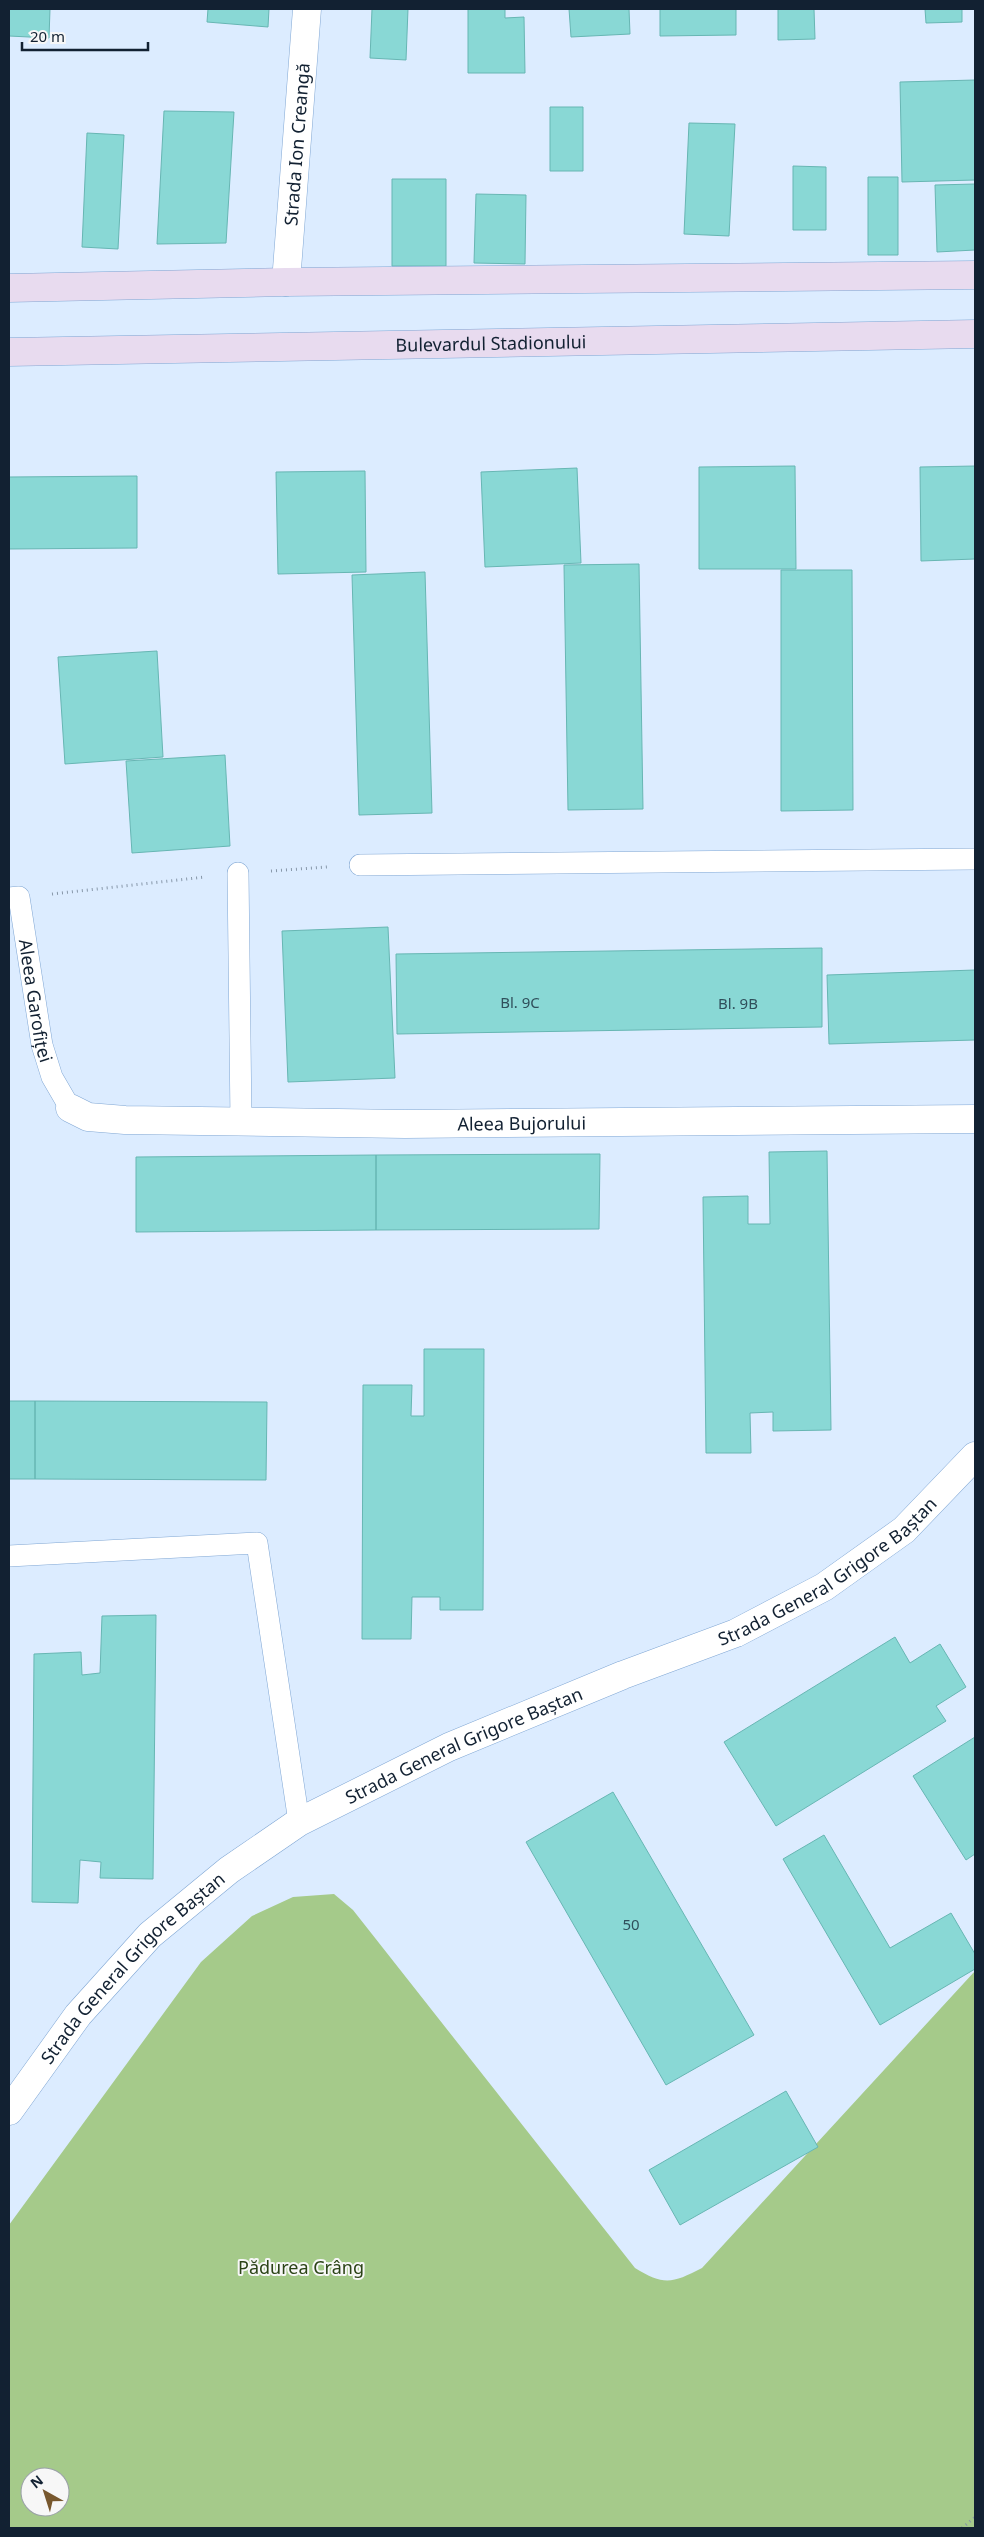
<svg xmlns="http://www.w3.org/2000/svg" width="984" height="2537" font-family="'Noto Sans',sans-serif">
  <rect width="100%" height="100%" fill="#dcecff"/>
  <!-- green -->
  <path fill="#a5ca8a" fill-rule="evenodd" d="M334 1894 353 1910 635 2268C664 2286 673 2283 702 2268L975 1971V2528H9V2225L201 1962 252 1916 293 1897ZM30 2477H60V2507H30Z"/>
  <!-- building -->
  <path fill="#89d8d5" stroke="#67b6b3" d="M9 9H50L49 38 9 36Z
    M208 9H269L268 27 207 22Z
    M372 9H408L406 60 370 58Z
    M468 9H505V18L524 17 525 73H468Z
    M569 9H629L630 34 571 37Z
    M660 9H736V35L660 36Z
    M778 9H814L815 39 778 40Z
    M925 9H962V22L926 23Z
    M975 80V180L902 182 900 82Z
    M550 107H583V171H550Z
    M164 111 234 112 226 243 157 244Z
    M689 123 735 124 729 236 684 234Z
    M87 133 124 135 118 249 82 247Z
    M793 166 826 167V230H793Z
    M868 177H898V255H868Z
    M392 179H446V266H392Z
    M975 184V250L937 252 935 185Z
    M476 194 526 195 525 264 474 263Z
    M795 466 796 569H699V467Z
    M975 466V559L921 561 920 467Z
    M577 468 581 563 485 567 481 472Z
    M365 471 366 572 278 574 276 472Z
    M137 476V548L9 549V477Z
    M639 564 643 809 568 810 564 565Z
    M781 570H852L853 810 781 811Z
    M425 572 432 813 359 815 352 575Z
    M157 651 163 757 65 764 58 657Z
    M225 755 230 846 132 853 126 761Z
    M388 927 395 1078 288 1082 282 931Z
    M822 948V1027L397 1034 396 954Z
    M975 970V1040L829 1044 827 975Z
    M827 1151 831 1430 773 1431V1412L750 1413 751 1453H706L703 1197 748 1196V1224H770L769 1152Z
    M600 1154 599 1229 376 1230V1155Z
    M376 1155V1230L136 1232V1157Z
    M424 1349H484L483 1610H440V1597H412L411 1639H362L363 1385H412L411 1416H424Z
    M9 1401H35V1479H9Z
    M35 1401 267 1402 266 1480 35 1479Z
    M156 1615 153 1879 100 1878 101 1862 80 1860 78 1903 32 1902 34 1654 81 1652 82 1675 100 1673 102 1616Z
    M895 1637 910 1663 940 1644 966 1687 936 1706 946 1721 776 1826 724 1742Z
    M975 1737V1854L966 1860 913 1776Z
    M613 1792 754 2035 666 2085 526 1842Z
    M824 1835 890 1948 951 1913 975 1954V1969L880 2025 783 1859Z
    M786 2091 818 2147 680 2225 649 2170Z"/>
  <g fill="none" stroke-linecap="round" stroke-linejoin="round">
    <defs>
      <g id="lane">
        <path d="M360 865 975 859"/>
        <path d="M238 873 241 1121"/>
        <path id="s1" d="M9 898 19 897 42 1045 52 1077 70 1108"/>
        <path d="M9 1556 257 1543 299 1822"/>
      </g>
      <g id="street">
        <path id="s2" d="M286 282 307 9"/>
        <path id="s3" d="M70 1108 88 1117 125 1120 405 1124 975 1119"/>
        <path id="s4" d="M9 2111 78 2015 150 1935 229 1870 299 1822 449 1747 623 1675 736 1633 824 1587 904 1530 975 1456"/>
      </g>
      <g id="secondary">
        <path d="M9 288 286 282 975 275"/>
        <path id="s5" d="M9 352 975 334"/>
      </g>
    </defs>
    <!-- lane casing -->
    <use href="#lane" stroke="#80a7d4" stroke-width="22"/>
    <!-- street casing -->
    <use href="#street" stroke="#80a7d4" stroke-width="29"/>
    <!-- secondary casing -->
    <use href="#secondary" stroke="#80a7d4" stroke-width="29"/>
    <!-- path -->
    <path stroke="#8797a9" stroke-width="3" stroke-dasharray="1 4" stroke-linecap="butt" d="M271 871 327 867
      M52 894 205 877
      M962 2528 975 2517"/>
    <!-- lane -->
    <use href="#lane" stroke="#fff" stroke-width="21"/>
    <!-- street -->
    <use href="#street" stroke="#fff" stroke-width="28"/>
    <!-- secondary -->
    <use href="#secondary" stroke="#e8dbef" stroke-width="28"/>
  </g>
  <g text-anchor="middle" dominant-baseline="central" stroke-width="4" stroke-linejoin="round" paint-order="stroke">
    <!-- number labels -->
    <g font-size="15" fill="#304f5b">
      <text x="520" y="1002">Bl. 9C</text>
      <text x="738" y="1003">Bl. 9B</text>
      <text x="631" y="1924">50</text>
    </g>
    <!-- street labels -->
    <g font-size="18" fill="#122132" stroke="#f7f7f7">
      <text stroke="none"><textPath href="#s2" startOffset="138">Strada Ion Creangă</textPath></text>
      <text stroke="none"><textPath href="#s5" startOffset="482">Bulevardul Stadionului</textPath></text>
      <text stroke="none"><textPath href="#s1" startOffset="115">Aleea Garofiței</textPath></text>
      <text stroke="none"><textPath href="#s3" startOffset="454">Aleea Bujorului</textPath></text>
      <text stroke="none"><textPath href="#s4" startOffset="1000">Strada General Grigore Baștan</textPath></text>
      <text stroke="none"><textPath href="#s4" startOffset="595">Strada General Grigore Baștan</textPath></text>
      <text stroke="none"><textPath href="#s4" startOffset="190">Strada General Grigore Baștan</textPath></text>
    </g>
    <!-- park labels -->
    <g font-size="18" fill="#2b4316" stroke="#f7f7f7">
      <text x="301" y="2267">Pădurea Crâng</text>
    </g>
  </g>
  <!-- border -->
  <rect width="984" height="2537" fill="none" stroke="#122132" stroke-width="20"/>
  <!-- north arrow -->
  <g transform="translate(45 2492) rotate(321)"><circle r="24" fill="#f7f7f7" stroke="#9ba1a8"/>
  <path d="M0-4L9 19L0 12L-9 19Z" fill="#78582e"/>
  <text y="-8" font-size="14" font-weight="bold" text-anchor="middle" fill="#122132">N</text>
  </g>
  <!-- scale -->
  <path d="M22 42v8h126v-8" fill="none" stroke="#122132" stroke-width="2.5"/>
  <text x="30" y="42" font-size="15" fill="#122132" stroke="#f7f7f7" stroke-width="4" paint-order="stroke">20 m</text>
</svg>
